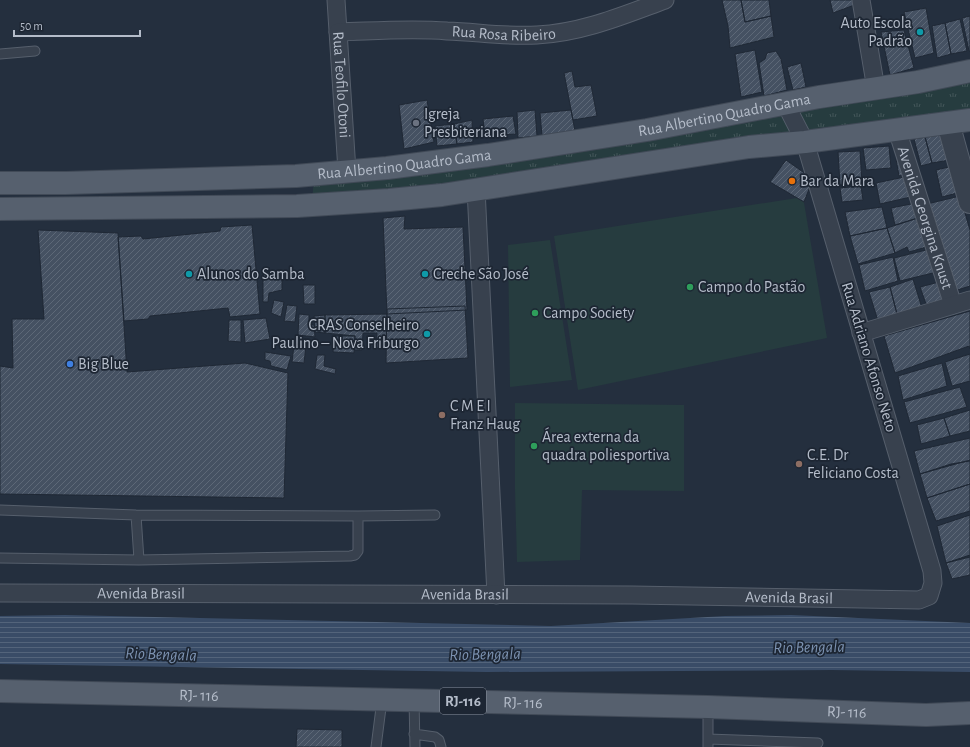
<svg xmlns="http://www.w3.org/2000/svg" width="970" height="747" font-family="'Alegreya Sans',sans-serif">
  <defs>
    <pattern id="park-tufts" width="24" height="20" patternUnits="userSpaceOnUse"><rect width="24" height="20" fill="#263c3f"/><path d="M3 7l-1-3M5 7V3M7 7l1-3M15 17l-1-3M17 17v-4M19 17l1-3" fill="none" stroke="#435659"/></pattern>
    <pattern id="water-rules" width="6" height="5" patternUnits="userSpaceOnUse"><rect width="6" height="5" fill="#394c67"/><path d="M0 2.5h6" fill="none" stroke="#53647b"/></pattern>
    <pattern id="building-hatch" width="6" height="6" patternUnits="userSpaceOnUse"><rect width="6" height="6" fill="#455162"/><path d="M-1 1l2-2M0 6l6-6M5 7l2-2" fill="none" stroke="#5d6877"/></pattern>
  </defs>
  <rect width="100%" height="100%" fill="#242f3e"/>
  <!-- park -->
  <path fill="url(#park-tufts)" d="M970 78V115L312 204 314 178Z"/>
  <!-- pitch -->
  <path fill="#263c3f" d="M803 197 827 338 578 390 554 236Z
    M550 240 572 380 510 387 508 245Z
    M515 403 684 405V491L582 490 580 560 517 562 515 489Z"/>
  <!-- water -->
  <path fill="url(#water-rules)" d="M65 615 551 626 725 616 791 615 970 623V672L832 670 487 672 0 664V616Z"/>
  <!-- building -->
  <path fill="url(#building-hatch)" stroke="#1f2835" d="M722 0H741L745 22 771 16 774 37 730 48 728 26Z
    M741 0H769L771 16 745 22Z
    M830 0H856L857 4 833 13Z
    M926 8 934 53 915 58 904 12Z
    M970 16V51H969L962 18Z
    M960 19 967 51 951 54 945 23Z
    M945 23 951 54 937 58 932 26Z
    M904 30 914 68 890 75 881 32Z
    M755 50 762 92 741 97 735 54Z
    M776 51 781 59 787 90 764 96 759 63 765 59 767 53Z
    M801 63 806 87 793 90 787 67Z
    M572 71 575 87 591 85 597 116 573 120 564 73Z
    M427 100 434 142 404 149 399 105Z
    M535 110 537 136 518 138 517 112Z
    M571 110 575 131 542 136 540 113Z
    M513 116 516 134 485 136 483 119Z
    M472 120 473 142 457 144 454 124Z
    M454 124 457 144 437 146 435 126Z
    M942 134 950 160 932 163 925 137Z
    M925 137 932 163 921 166 914 139Z
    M889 146 891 168 866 170 863 148Z
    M860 151 862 183 840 185 838 152Z
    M902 157 908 174 899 176 896 159Z
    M786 160 813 179 804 202 770 182Z
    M953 166 961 192 942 197 936 170Z
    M909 176 915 196 880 204 876 183Z
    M861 186 863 200 842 202 840 188Z
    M960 196 970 230V286L951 292 927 204Z
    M916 203 921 217 895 225 891 208Z
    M882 207 887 228 850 236 845 212Z
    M405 216 404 229 463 227 467 310 387 314 383 218Z
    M921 217 930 246 909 252 907 247 895 253 887 228Z
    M252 225 260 314 230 317 228 308 150 316 148 319 124 321 118 237 141 236 143 239 220 231 221 227Z
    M887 228 895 253 858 264 850 236Z
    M38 230 118 233 127 372 245 363 288 373 284 498 0 494V366L13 368 12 319H44Z
    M930 249 937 272 900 281 894 258Z
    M893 257 898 281 865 291 859 265Z
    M282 270V290L269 293 268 302H263V272Z
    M913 279 922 308 897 314 890 287Z
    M939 282 944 300 926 304 920 287Z
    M303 285H315V304H304Z
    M890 287 897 314 878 321 869 292Z
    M274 300 284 302 281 317 271 313Z
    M287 305 297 306 295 322 284 321Z
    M465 306 468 358 386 363 387 309Z
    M970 311V349L969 346 895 373 884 336Z
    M299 314 309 315V324L314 325 315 337 298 335Z
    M387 314 386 349 376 348 377 333H363L362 350H354L355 336 325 333V315Z
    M325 315V333L315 332 314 316Z
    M266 318 270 339 245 343 243 320Z
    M229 320H241V342L228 341Z
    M335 336H355L354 353 333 352Z
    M294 345 306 346 304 363 292 362Z
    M265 352 291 356 287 370 271 366 270 361 265 360Z
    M970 354V381L952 386 945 362Z
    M317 355H325L324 366 336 369 335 374 315 369Z
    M942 363 947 386 903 400 898 376Z
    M960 387 967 407 910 423 904 402Z
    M970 410V431L950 436 944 418Z
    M944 418 950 436 921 444 917 425Z
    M970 438V461L951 464 920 474 914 451Z
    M970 460V484L927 498 920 474Z
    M970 484V511L936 521 927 498Z
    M970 515V555L946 563 937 526Z
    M970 557V575L952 579 946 563Z
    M297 729 342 730V747H296Z"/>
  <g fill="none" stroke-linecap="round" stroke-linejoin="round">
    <defs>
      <path id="service" d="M0 54 35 51
        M0 510 136 515 358 516 435 515
        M136 515 139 560
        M0 558 139 560 350 556 355 555 358 551V516
        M414 700 415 747
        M414 734 435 737 439 740 441 747
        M708 739 818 743
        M376 747 382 700
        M708 747V707"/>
      <g id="minor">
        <path id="s1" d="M336 0 347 171"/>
        <path d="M861 0 876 89"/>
        <path id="s2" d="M338 32C374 31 410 28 447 31 477 32 507 37 537 35 582 33 624 15 665 0"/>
        <path id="s3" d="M897 130 953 305"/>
        <path d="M476 189 496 595"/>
        <path d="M861 333 970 300"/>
        <path id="s4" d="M0 593 632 595 919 600 929 596 933 583 932 571 805 142 785 103"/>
      </g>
      <path id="tertiary" d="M948 123 970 202"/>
      <g id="primary">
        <path id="s5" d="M0 183H66L296 176 387 168 488 155 647 130 819 97 918 82 970 71"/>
        <path d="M0 209 297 206 389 200 442 195 749 147 805 142 970 120"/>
        <path id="s6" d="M0 691 708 707 926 715 970 713"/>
      </g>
    </defs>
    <!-- service casing -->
    <use href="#service" stroke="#565f6c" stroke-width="11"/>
    <!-- minor casing -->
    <use href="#minor" stroke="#565f6c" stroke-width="19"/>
    <!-- tertiary casing -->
    <use href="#tertiary" stroke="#565f6c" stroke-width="24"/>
    <!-- primary casing -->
    <use href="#primary" stroke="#414a57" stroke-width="24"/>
    <!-- service -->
    <use href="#service" stroke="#38414e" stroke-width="9"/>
    <!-- minor -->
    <use href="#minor" stroke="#38414e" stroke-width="17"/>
    <!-- tertiary -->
    <use href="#tertiary" stroke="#38414e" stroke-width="22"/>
    <!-- primary -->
    <use href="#primary" stroke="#56606e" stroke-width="22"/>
  </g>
  <!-- markers -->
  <g fill="#0f9aa8" stroke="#1d2633" stroke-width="1.5">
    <circle cx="920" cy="32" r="4"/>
    <circle cx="189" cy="274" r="4"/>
    <circle cx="425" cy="274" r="4"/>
    <circle cx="427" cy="334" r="4"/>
  </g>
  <circle fill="#6b7280" stroke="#1d2633" stroke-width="1.5" cx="416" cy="123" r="4"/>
  <circle fill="#e8710a" stroke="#1d2633" stroke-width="1.5" cx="792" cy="181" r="4"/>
  <g fill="#2e9e5b" stroke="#1d2633" stroke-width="1.5">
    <circle cx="690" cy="287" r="4"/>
    <circle cx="535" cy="313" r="4"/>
    <circle cx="534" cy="446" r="4"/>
  </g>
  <circle fill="#3f7fe0" stroke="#1d2633" stroke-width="1.5" cx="70" cy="364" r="4"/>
  <g fill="#8d6e63" stroke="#1d2633" stroke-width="1.5">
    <circle cx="442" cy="415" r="4"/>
    <circle cx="799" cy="464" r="4"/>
  </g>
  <g text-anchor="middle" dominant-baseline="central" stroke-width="3.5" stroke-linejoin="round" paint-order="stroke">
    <!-- shield labels -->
    <rect fill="#1d2633" stroke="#878f9c" stroke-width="1" x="440" y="688" width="46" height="26" rx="3"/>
    <g font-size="15" font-weight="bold" fill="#b4bcc9">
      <text x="463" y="701">RJ-116</text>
    </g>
    <!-- poi labels -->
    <g font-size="16" fill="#b4bcc9" stroke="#1d2633" text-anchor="start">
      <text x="912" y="23" text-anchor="end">Auto Escola<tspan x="912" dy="18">Padrão</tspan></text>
      <text x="424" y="114">Igreja<tspan x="424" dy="18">Presbiteriana</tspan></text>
      <text x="800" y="181">Bar da Mara</text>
      <text x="197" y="274">Alunos do Samba</text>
      <text x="433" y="274">Creche São José</text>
      <text x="698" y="287">Campo do Pastão</text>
      <text x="543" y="313">Campo Society</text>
      <text x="419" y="325" text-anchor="end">CRAS Conselheiro<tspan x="419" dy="18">Paulino – Nova Friburgo</tspan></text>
      <text x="78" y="364">Big Blue</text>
      <text x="450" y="406">C M E I<tspan x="450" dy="18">Franz Haug</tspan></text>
      <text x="542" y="437">Área externa da<tspan x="542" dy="18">quadra poliesportiva</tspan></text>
      <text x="807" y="455">C.E. Dr<tspan x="807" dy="18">Feliciano Costa</tspan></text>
    </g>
    <!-- street labels -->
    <g font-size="16" fill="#b4bcc9" stroke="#1d2633">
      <text stroke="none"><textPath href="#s2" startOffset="166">Rua Rosa Ribeiro</textPath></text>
      <text stroke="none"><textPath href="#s1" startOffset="85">Rua Teofilo Otoni</textPath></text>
      <text stroke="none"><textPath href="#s5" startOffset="729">Rua Albertino Quadro Gama</textPath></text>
      <text stroke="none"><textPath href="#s5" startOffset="405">Rua Albertino Quadro Gama</textPath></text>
      <text stroke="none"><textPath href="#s3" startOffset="92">Avenida Georgina Knust</textPath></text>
      <text transform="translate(869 357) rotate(73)">Rua Adriano Afonso Neto</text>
      <text stroke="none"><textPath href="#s4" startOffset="141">Avenida Brasil</textPath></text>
      <text stroke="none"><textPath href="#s4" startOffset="465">Avenida Brasil</textPath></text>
      <text stroke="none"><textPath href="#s4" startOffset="789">Avenida Brasil</textPath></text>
      <text stroke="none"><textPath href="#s6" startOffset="199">RJ- 116</textPath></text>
      <text stroke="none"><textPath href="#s6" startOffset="523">RJ- 116</textPath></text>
      <text stroke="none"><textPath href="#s6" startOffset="847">RJ- 116</textPath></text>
    </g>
    <!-- water labels -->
    <g font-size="17" font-style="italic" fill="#7c92b1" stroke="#1d2633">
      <text transform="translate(809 647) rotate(-1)">Rio Bengala</text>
      <text transform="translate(161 654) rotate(2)">Rio Bengala</text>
      <text transform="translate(485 654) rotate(-1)">Rio Bengala</text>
    </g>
  </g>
  <!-- scale -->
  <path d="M14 30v6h126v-6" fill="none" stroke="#b4bcc9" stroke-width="2"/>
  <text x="20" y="30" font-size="12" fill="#b4bcc9" stroke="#1d2633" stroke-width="3" paint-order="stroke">50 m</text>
</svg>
